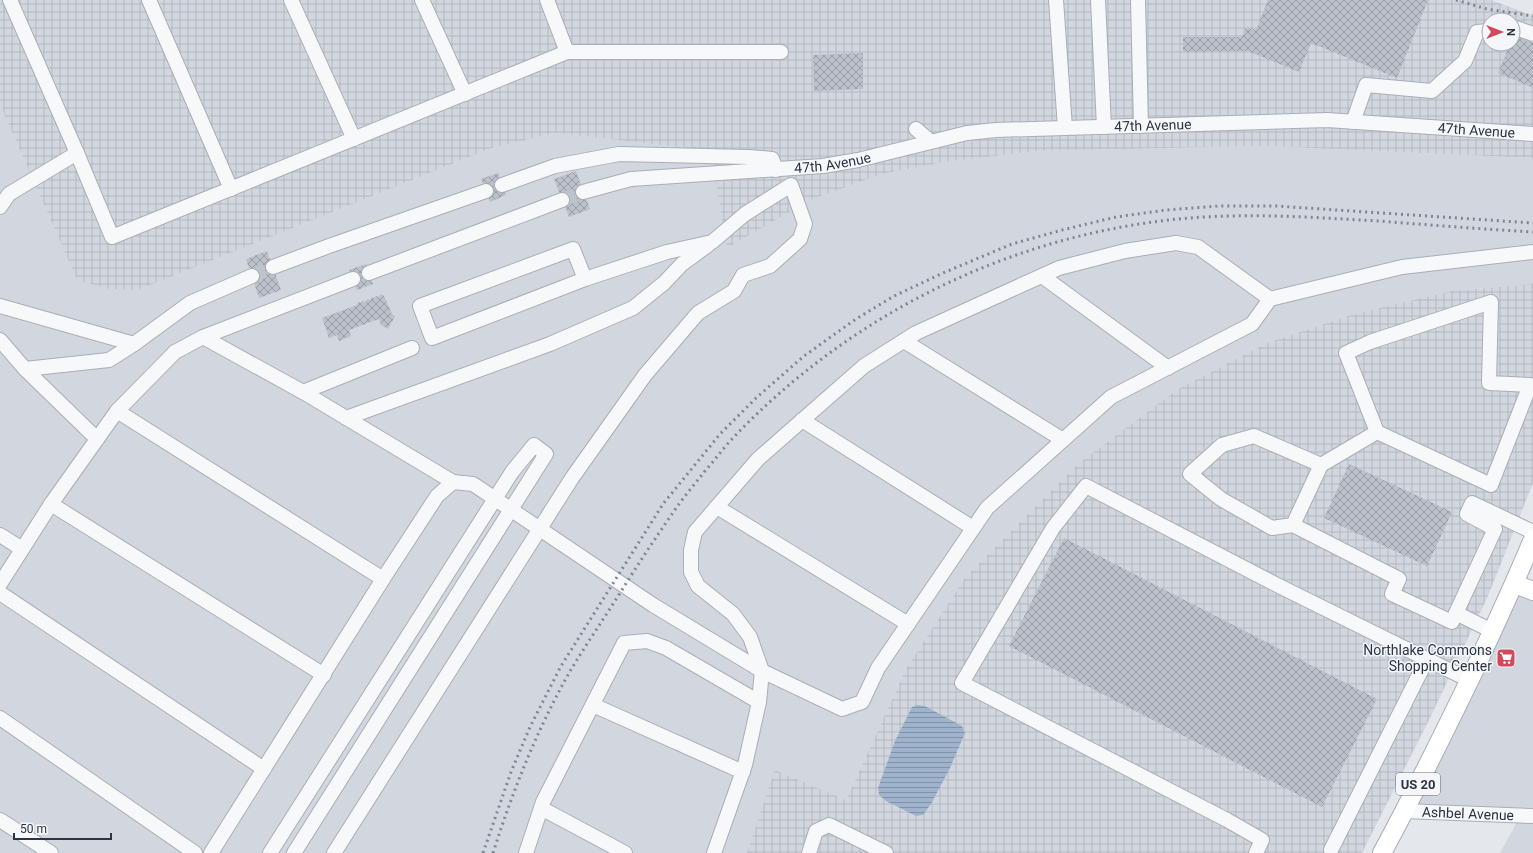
<svg xmlns="http://www.w3.org/2000/svg" width="1533" height="853" font-family="Roboto,sans-serif">
  <defs>
    <pattern id="industrial-grid" width="8" height="8" patternUnits="userSpaceOnUse"><rect width="8" height="8" fill="#d2d6de"/><path d="M0 4h8M4 0v8" fill="none" stroke="#b4b8c0"/></pattern>
    <pattern id="water-rules" width="6" height="5" patternUnits="userSpaceOnUse"><rect width="6" height="5" fill="#9fb4cc"/><path d="M0 2.5h6" fill="none" stroke="#8293a7"/></pattern>
    <pattern id="building-cross-hatch" width="8" height="8" patternUnits="userSpaceOnUse"><rect width="8" height="8" fill="#bbc0ca"/><path d="M0 0l8 8M0 8l8-8" fill="none" stroke="#989da6"/></pattern>
  </defs>
  <rect width="100%" height="100%" fill="#e4e7ec"/>
  <!-- built -->
  <path fill="#d2d6de" d="M0 105 77 280 138 290 492 148 556 133 712 151 727 248 809 200 882 174 945 162 1038 151 1262 146 1533 158V284L1451 291 1351 315 1267 343 1178 389 1078 464 964 579 906 669 846 800 776 771 747 853H0Z
    M1515 584 1533 591V853H1500L1523 811 1406 808Z"/>
  <!-- industrial -->
  <path fill="url(#industrial-grid)" fill-rule="evenodd" d="M0 0H1491L1533 16V158L1262 146 1038 151 945 162 882 174 810 200 727 248 711 151 556 133 492 148 138 290 109 289 77 280 0 105ZM1489 20H1513V44H1489Z
    M1533 284V483L1488 596 1431 716 1362 853H747L775 770 846 800 906 669 964 579 1078 464 1178 389 1267 343 1351 315 1451 291Z"/>
  <!-- water -->
  <path fill="url(#water-rules)" d="M917 705 925 706 962 726 965 733 950 768 931 804 923 815 916 816 886 801 879 795 878 788 895 741 912 707Z"/>
  <!-- building -->
  <path fill="url(#building-cross-hatch)" d="M1268 0H1428L1397 78 1311 43 1299 72 1248 51 1183 52V37H1242L1246 27 1256 30Z
    M1514 35 1533 43V88L1498 73 1510 44H1513Z
    M863 53V89L814 91 813 55Z
    M576 171 590 209 569 217 554 179Z
    M498 173 506 195 490 202 481 179Z
    M267 251 281 290 259 298 246 259Z
    M366 264 373 284 357 290 349 270Z
    M380 294 384 296 392 314 395 316 388 329 381 325 379 319 349 330 351 336 339 341 337 335 329 338 322 318 357 305 358 302 361 303 363 301 366 302 367 299 370 300 372 297 375 298 376 296 379 297Z
    M1349 464 1452 512 1427 566 1324 518Z
    M1064 538 1377 699 1322 807 1009 646Z"/>
  <g fill="none" stroke-linecap="round" stroke-linejoin="round">
    <!-- minor-tunnel -->
    <path stroke="#bfc3cb" stroke-width="14" stroke-dasharray="14 7" stroke-linecap="butt" d="M562 200 583 192
      M252 276 273 267"/>
    <defs>
      <g id="minor">
        <path d="M10 0 77 153 112 237 567 52H781"/>
        <path d="M149 0 231 189"/>
        <path d="M291 0 354 139"/>
        <path d="M422 0 465 94"/>
        <path d="M547 0 567 52"/>
        <path d="M1056 0 1065 128"/>
        <path d="M1098 0 1104 127"/>
        <path d="M1138 0 1141 126"/>
        <path d="M1513 28H1516L1533 34"/>
        <path d="M1353 122 1366 85 1432 91 1465 61 1477 32 1489 31"/>
        <path d="M916 129 930 141"/>
        <path d="M502 185 555 166 619 154 749 157 772 159 776 170"/>
        <path id="s1" d="M583 192 631 179 823 166 858 160 967 133 996 130 1327 120 1533 134"/>
        <path d="M0 207 9 194 77 153"/>
        <path d="M273 267 329 246 486 191"/>
        <path d="M369 273 562 200"/>
        <path d="M1042 276 1168 368"/>
        <path d="M353 279 203 337 175 352 117 411 383 579 437 496 453 482 473 484 653 605 762 671 750 637 733 614 698 586 691 572V550L695 532 758 459 864 366 916 333 1059 268 1125 251 1176 243 1198 247 1270 299 1252 324 1111 397 987 508 878 668 862 702 842 709 762 671 759 702 745 765 714 853"/>
        <path d="M1270 299 1402 267 1533 252"/>
        <path d="M0 306 134 344"/>
        <path d="M203 337 303 392 453 482"/>
        <path d="M0 340 25 369"/>
        <path d="M904 341 1063 440"/>
        <path d="M303 392 412 348"/>
        <path d="M346 418 550 344 633 308 664 283 682 264 708 245"/>
        <path d="M802 420 973 528"/>
        <path d="M97 439 25 369 109 360 134 344 190 303 252 276"/>
        <path d="M1321 465 1377 432 1491 485 1530 385 1489 383 1491 302 1370 342 1346 353 1377 432"/>
        <path d="M51 504 324 675"/>
        <path d="M717 507 908 624"/>
        <path d="M1293 525 1321 465 1254 436 1222 445 1190 474 1221 499 1272 528 1293 525 1399 579 1392 594 1452 622 1456 613"/>
        <path d="M0 535 22 549"/>
        <path d="M0 584 51 504 117 411"/>
        <path d="M0 593 264 769"/>
        <path d="M1492 631 1456 613 1495 529 1467 514 1472 503 1533 532"/>
        <path d="M593 705 743 772"/>
        <path d="M0 718 195 853"/>
        <path d="M541 808 625 853"/>
        <path id="s2" d="M1404 811 1531 816"/>
        <path d="M0 820 51 853"/>
        <path d="M1331 850 1427 659"/>
        <path d="M211 853 383 579"/>
        <path d="M270 853 512 472 534 445 546 454 294 853"/>
        <path d="M334 853 572 478 645 375 698 313 734 291 743 275 770 266 800 239 805 224 791 185 745 214 712 242 667 252 585 279 432 338 420 306 573 249 585 279"/>
        <path d="M526 853 543 802 624 643 647 641 666 648 759 702"/>
        <path d="M809 853 816 831 829 825 886 853"/>
        <path d="M1256 853 1262 840 1227 820 962 683 1053 528 1086 486 1281 587 1469 680"/>
      </g>
      <path id="major" d="M1515 584 1533 591
        M1382 853C1414 794 1443 735 1472 675 1493 630 1514 585 1533 539"/>
    </defs>
    <!-- minor casing -->
    <use href="#minor" stroke="#a9aeb7" stroke-width="16"/>
    <!-- major casing -->
    <use href="#major" stroke="#a3abb8" stroke-width="20"/>
    <!-- minor -->
    <use href="#minor" stroke="#f7f8fa" stroke-width="14"/>
    <!-- major -->
    <use href="#major" stroke="#fff" stroke-width="18"/>
    <!-- rail -->
    <path stroke="#7d8696" stroke-width="3" stroke-dasharray="2 4" stroke-linecap="butt" d="M1456 0 1487 9 1533 16
      M483 853 511 772 530 727 561 666 663 504 720 434 756 398 804 356 856 319 894 296 943 273 1012 244 1062 230 1116 217 1166 210 1219 206H1276L1533 223
      M493 853C513 790 537 730 569 673 585 646 603 620 620 593 637 566 654 540 672 514 682 499 694 485 705 471 714 461 722 450 731 440 846 318 1002 239 1169 220 1240 212 1307 217 1378 221 1430 225 1481 229 1533 232"/>
  </g>
  <!-- icons -->
  <defs>
    <symbol id="supermarket-square" viewBox="-11 -11 22 22"><rect x="-9" y="-9" width="18" height="18" rx="4" fill="#d1495b" stroke="#f4f6f9"/><path d="M-6-5.5h2.5l.6 2H6L4.5 2H-2.5L-4.4-4H-6ZM-1.5 3.2a1.3 1.3 0 1 0 .1 0ZM3 3.2a1.3 1.3 0 1 0 .1 0Z" fill="#fff"/></symbol>
  </defs>
  <g fill-rule="evenodd">
    <use href="#supermarket-square" x="1495" y="647" width="22" height="22"/>
  </g>
  <g text-anchor="middle" dominant-baseline="central" stroke-width="3" stroke-linejoin="round" paint-order="stroke">
    <!-- shield labels -->
    <rect fill="#f4f6f9" stroke="#676e7b" stroke-width="1" x="1396" y="773" width="44" height="22" rx="3"/>
    <g font-size="13" font-weight="bold" fill="#2b3445">
      <text x="1418" y="784">US 20</text>
    </g>
    <!-- street labels -->
    <g font-size="14" fill="#2b3445" stroke="#f4f6f9">
      <text stroke="none"><textPath href="#s1" startOffset="576">47th Avenue</textPath></text>
      <text stroke="none"><textPath href="#s1" startOffset="900">47th Avenue</textPath></text>
      <text stroke="none"><textPath href="#s1" startOffset="252">47th Avenue</textPath></text>
      <text stroke="none"><textPath href="#s2" startOffset="64">Ashbel Avenue</textPath></text>
    </g>
    <!-- poi labels -->
    <g font-size="14" fill="#2b3445" stroke="#f4f6f9" text-anchor="end">
      <text x="1492" y="650">Northlake Commons<tspan x="1492" dy="16">Shopping Center</tspan></text>
    </g>
  </g>
  <!-- north arrow -->
  <g transform="translate(1501 32) rotate(90)"><circle r="19" fill="#f4f6f9" stroke="#a4a8b1"/>
  <path d="M0-3L7 15L0 10L-7 15Z" fill="#d1495b"/>
  <text y="-6" font-size="11" font-weight="bold" text-anchor="middle" fill="#2b3445">N</text>
  </g>
  <!-- scale -->
  <path d="M14 833v6h97v-6" fill="none" stroke="#2b3445" stroke-width="2"/>
  <text x="20" y="833" font-size="12" fill="#2b3445" stroke="#f4f6f9" stroke-width="3" paint-order="stroke">50 m</text>
</svg>
